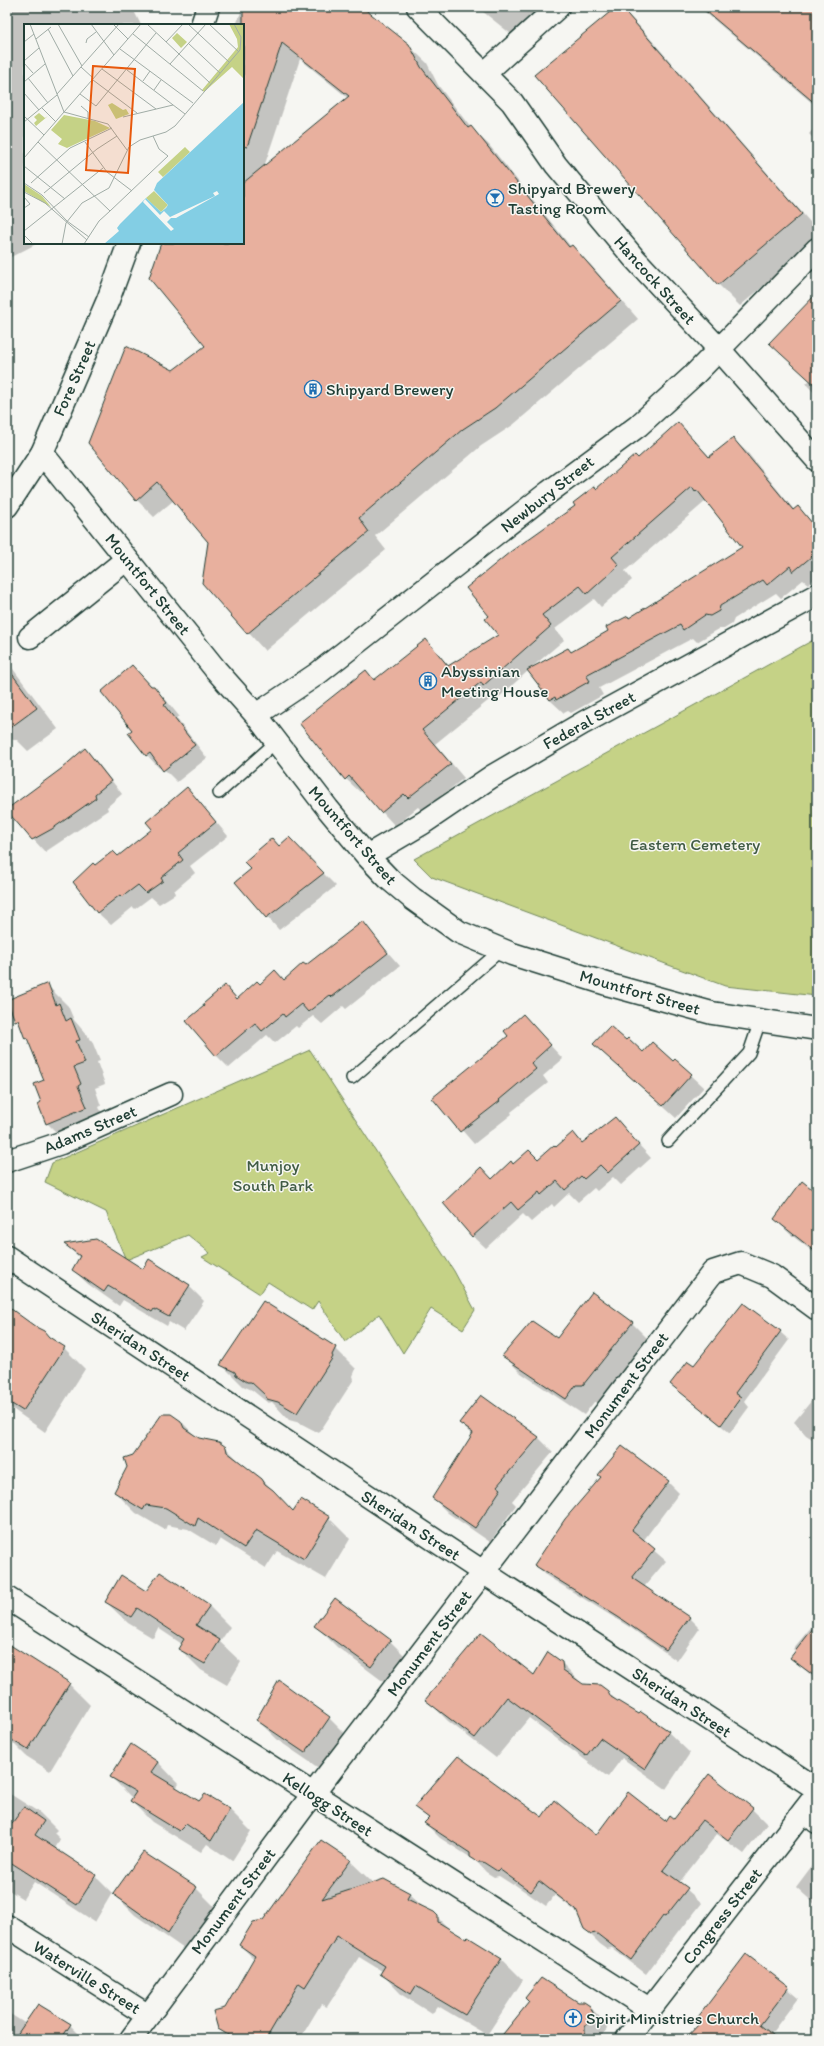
<svg xmlns="http://www.w3.org/2000/svg" width="824" height="2046" font-family="Itim,sans-serif">
  <rect width="100%" height="100%" fill="#f6f6f2"/>
  <filter id="ink" filterUnits="userSpaceOnUse"><feTurbulence type="fractalNoise" baseFrequency=".025" numOctaves="2"/><feDisplacementMap in="SourceGraphic" scale="8" xChannelSelector="R" yChannelSelector="G"/><feConvolveMatrix kernelMatrix="1 2 1 2 8 2 1 2 1" color-interpolation-filters="sRGB"/></filter>
  <g filter="url(#ink)">
    <!-- green -->
    <path fill="#c5d286" stroke="#72885d" d="M817 638V996L725 986 432 877 414 859Z
      M310 1050 454 1271 475 1310 463 1329 431 1309 403 1353 379 1314 345 1342 318 1301 312 1310 268 1282 260 1294 202 1257 210 1253 188 1235 126 1260 106 1212 45 1182 52 1163Z"/>
    <!-- shadow -->
    <path fill="#0003" fill-rule="evenodd" d="M8 7H132L141 25H25V243H38L7 259V8Z
      M243 7H361L408 45 427 63 438 85 471 128 489 145 571 247 590 264 638 319 513 425 481 446 375 536 386 550 265 651 203 582 209 542 174 500 154 517 137 500 173 371 207 346 162 243H243V25H236ZM300 59 348 98 264 167Z
      M477 7H549L516 38Z
      M617 7H620L640 27 817 230V240L740 306 719 285 536 75Z
      M699 7H817V107Z
      M817 125V142L809 134Z
      M817 295V396L806 384 810 380Z
      M678 424 710 457 733 439 747 452 794 510 798 507 811 521 817 528V577L808 584 803 580 781 598 776 593 734 619 732 624 724 629H719L697 642 693 638 599 688 603 695 571 713 568 711 564 713 550 700 528 671 497 699 494 696 435 744 464 778 422 811 418 807 395 826 362 790 360 792 346 779 366 672 375 681 426 641 449 666 500 635 577 506 638 459ZM706 501 744 547 572 653 531 668 564 640 555 629 594 599 601 607 632 580 625 571Z
      M7 661 58 729 28 751 17 740H13L7 734Z
      M132 666 166 700 179 716 176 718 207 758 177 782 161 766 159 768 147 755 134 730Z
      M85 749 97 762 122 794 107 807 108 810 45 852 33 839 62 769Z
      M187 788 228 836 190 866 195 873 174 891 175 894 159 904 151 897 135 909 133 907 111 925 98 913 74 882 95 866 118 858 153 830Z
      M289 839 336 886 279 930 237 882Z
      M362 923 400 966 346 1009 343 1006 322 1024 313 1016 298 1028 296 1026 275 1043 267 1035 229 1068 216 1055 225 986 238 999 260 985 285 981Z
      M47 985 68 1006 74 1020 92 1041 100 1061 97 1062 105 1084 95 1088 101 1106 99 1107 108 1128 68 1144 47 1123 42 1102 45 1080 29 1041 21 1025 16 1020Z
      M523 1016 563 1059 543 1076 548 1083 511 1112 512 1114 474 1144 434 1098 510 1036Z
      M626 1041 643 1053 673 1062 691 1075 704 1087 676 1118 594 1044Z
      M7 1105 10 1114 7 1115Z
      M614 1118 651 1158 621 1185 613 1177 597 1191 594 1188 578 1202 569 1193 554 1207 552 1204 531 1222 523 1214 486 1248 473 1236 481 1168 492 1179 513 1165 538 1160 556 1148 573 1133 583 1143Z
      M7 1124 11 1136 7 1138Z
      M817 1194V1255L790 1234 775 1219Z
      M66 1245 143 1271 150 1261 189 1286 204 1301 184 1331 169 1322 167 1326 123 1300 119 1306 88 1284 73 1270 80 1258Z
      M7 1307 64 1348 85 1369 45 1432 7 1405Z
      M632 1323 649 1340 601 1402H594L584 1415 521 1373 504 1356 557 1339Z
      M780 1332 789 1340 744 1401 749 1407 730 1433 671 1384 695 1367Z
      M335 1348 356 1369 353 1376 354 1379 319 1433 300 1423 289 1420 272 1402 268 1403 252 1390 243 1386 222 1365Z
      M817 1394V1442L806 1435 794 1422Z
      M181 1421 198 1439 226 1448 244 1466 262 1479 294 1512 329 1518 350 1539 326 1579 277 1551 266 1568 220 1539 216 1546 188 1529 167 1525 165 1530 136 1513 115 1492 134 1456Z
      M460 1423 538 1437 553 1452 512 1501 516 1505 490 1542 448 1513 433 1498 473 1436Z
      M668 1482 679 1493 643 1541 666 1561 644 1587 689 1617 700 1628 677 1661 631 1628 547 1576 536 1565Z
      M7 1502 11 1506 7 1513Z
      M160 1574 209 1606 230 1627 220 1642 241 1662 227 1685 201 1670 180 1649 182 1644 158 1628 153 1638 128 1623 106 1602 147 1592Z
      M817 1602V1615L812 1609Z
      M817 1620V1680L791 1658 796 1652 793 1649Z
      M316 1626 390 1641 411 1662 392 1688 337 1647Z
      M7 1644 69 1684 90 1705 50 1771 26 1756 7 1737Z
      M562 1663 583 1685 608 1692 619 1703 639 1716 641 1713 668 1732 690 1753 666 1789 622 1758 608 1777 529 1718 496 1758 448 1721 427 1700 534 1676Z
      M329 1718 350 1739 326 1773 279 1741 257 1720Z
      M131 1745 158 1762 179 1784 176 1788 199 1803 205 1795 230 1810 251 1831 232 1861 207 1844 201 1852 152 1822 131 1801 133 1799 111 1777Z
      M709 1775 752 1809 767 1824 744 1854 717 1834 679 1883 702 1903 680 1931 679 1930 646 1974 612 1948 607 1949 600 1944 585 1929 579 1914 555 1895 546 1906 514 1884 513 1885 499 1876 494 1877 486 1872 476 1861 440 1838 425 1823 429 1819 416 1806 542 1818 596 1837 674 1820Z
      M7 1792 40 1813 57 1830 54 1833 60 1839 55 1849 95 1876 112 1893 95 1922 34 1882 23 1899 7 1889Z
      M322 1841 350 1861 372 1882 370 1885 409 1894 423 1907 433 1913 452 1932 466 1941 468 1938 502 1959 523 1980 487 2035 438 2006 432 2014 402 1995 381 1973 382 1971 359 1957 327 2007 321 2004 300 2039H230L219 2028 225 2009 254 1959 240 1945 264 1921Z
      M817 1859V1906L796 1887Z
      M196 1888 217 1909 190 1953 135 1915 114 1894Z
      M747 1955 798 1998 770 2035 774 2039H687L700 2024Z
      M578 2003 590 2007 604 2021 607 2029 600 2039H501Z
      M7 2012 26 2024 70 2025 84 2039H7Z"/>
    <!-- building -->
    <path fill="#e8b09e" stroke="#1f3d34" d="M243 7H362L409 44 421 67 468 128 471 126 569 247 572 245 621 301 495 408 463 429 359 518 369 532 247 634 202 583 208 542 157 482 136 501 88 443 126 346 173 370 205 346 149 278 161 243H243V183L349 96 282 43 247 147 243 146Z
      M616 7H621L802 214 718 285 534 75Z
      M701 7H817V105Z
      M817 293V387L769 343Z
      M678 422 709 457 733 438 793 510 798 506 817 529V552L793 572 790 566 767 585 763 580 720 606 719 611 710 616 705 615 683 630 680 625 586 675 590 681 556 700 555 697 550 700 527 670 568 648 571 652 608 631 606 627 628 616 629 618 742 547 697 490 695 492 692 487 612 557 619 565 587 594 580 586 542 615 551 626 483 686 481 682 422 730 451 764 408 798 404 794 381 813 349 776 345 780 299 723 366 670 374 680 426 639 448 666 498 635 485 619 489 616 466 588 510 552 575 506 573 503 595 486 596 489 635 455 638 458Z
      M132 665 151 686H154L167 703 164 705 195 745 163 771 150 753 146 756 128 733 132 730 101 692Z
      M7 667 37 708 7 730Z
      M85 748 111 781 95 794 96 798 52 829 32 840 7 811V809L61 769Z
      M187 787 216 822 178 853 183 860 161 878 163 881 146 893 138 885 122 897 120 895 97 913 73 882 93 863 95 865 113 851 118 856 152 829 146 822Z
      M289 837 324 873 266 918 235 882 251 869 244 862 272 838 279 846Z
      M363 921 388 953 332 997 330 995 308 1012 301 1004 285 1017 283 1014 262 1031 255 1023 216 1056 186 1021 204 1006 203 1004 225 985 237 999 257 981 260 984 275 970 284 980 303 963 306 965Z
      M48 983 56 1005 59 1003 66 1021 71 1018 80 1040 76 1041 85 1063 74 1067 81 1084 78 1086 87 1107 46 1124 38 1104 41 1102 34 1084 44 1080 27 1038 25 1039 18 1020 15 1021 7 1000Z
      M523 1014 551 1045 531 1063 536 1069 499 1100 500 1101 460 1132 432 1098 508 1036 504 1031Z
      M610 1026 626 1040 628 1038 643 1052 652 1042 673 1061 675 1059 692 1074 663 1106 593 1044Z
      M615 1117 639 1145 608 1173 600 1165 584 1179 581 1176 565 1190 557 1181 541 1195 539 1192 518 1210 511 1202 472 1237 443 1203 481 1167 492 1179 511 1161 513 1164 529 1150 538 1159 554 1145 556 1147 573 1132 582 1143Z
      M802 1181 817 1193V1253L774 1219Z
      M96 1239 143 1269 149 1259 190 1285 169 1317 154 1309 152 1312 108 1286 104 1292 72 1270 80 1256 64 1244Z
      M592 1292 633 1322 583 1385H576L566 1399 502 1356 532 1321 557 1338Z
      M263 1301 336 1347 332 1355 333 1357 297 1413 278 1402 267 1399 265 1395 251 1382H247L236 1375 235 1372 220 1365Z
      M743 1303 781 1331 735 1393 741 1397 721 1425 670 1384 688 1361 694 1365Z
      M7 1306 36 1327 44 1331 49 1337 65 1347 23 1411 7 1401Z
      M481 1395 539 1437 497 1486 501 1489 475 1528 432 1498 473 1433 459 1423Z
      M162 1414H171L181 1421 184 1428 199 1438 219 1442 226 1447 227 1452 262 1479 265 1484 273 1490 293 1511 301 1499 330 1517 304 1559 256 1530 244 1548 198 1518 195 1526 166 1508 146 1505 143 1510 114 1492 127 1467 124 1458 133 1455Z
      M622 1446 669 1481 632 1530 655 1549 632 1578 690 1617 666 1650 618 1617 534 1565 565 1519 601 1477 598 1475Z
      M160 1572 210 1605 196 1625 220 1640 205 1664 178 1649 184 1639 137 1608 131 1617 105 1602 121 1575 146 1591Z
      M335 1598 391 1640 371 1667 314 1626Z
      M817 1623V1678L790 1658Z
      M481 1633 534 1675 548 1652 562 1662 563 1670 583 1684 600 1685 608 1691 611 1697 639 1714 641 1712 669 1731 645 1769 600 1738 586 1756 507 1697 475 1738 425 1700Z
      M7 1643 70 1683 28 1750 7 1737Z
      M279 1680 330 1717 305 1753 256 1720Z
      M131 1744 158 1762 151 1772 199 1801 205 1794 230 1809 211 1841 186 1824 179 1831 130 1801 136 1792 110 1777Z
      M458 1756 542 1817 554 1800 596 1835 628 1792 665 1821 669 1815 674 1819 709 1774 753 1808 728 1840 702 1820 663 1870 688 1888 665 1917 663 1916 631 1960 596 1933 591 1934 584 1929 576 1910 539 1881 531 1892 499 1869 497 1871 483 1862H478L470 1857V1853L424 1823 429 1818 414 1807Z
      M24 1807 44 1821 35 1835 96 1875 77 1905 7 1860V1830Z
      M321 1840 351 1860 322 1899 384 1879 410 1893 407 1899 434 1912 438 1916V1922L466 1939 468 1937 502 1958 465 2015 416 1986 411 1994 380 1974 385 1966 337 1936 305 1987 299 1983 266 2039H235L218 2029 213 2011 225 2008 255 1956 239 1945 253 1922 263 1920Z
      M143 1852 197 1887 168 1933 113 1894Z
      M746 1954 789 1987 760 2025 778 2039H685L699 2024 695 2021Z
      M541 1978 578 2002H584L590 2006 594 2015 585 2027V2032L579 2039H499L529 2002 525 1998Z
      M38 2004 71 2024 61 2039H14Z"/>
    <g fill="none" stroke-linecap="round" stroke-linejoin="round">
      <defs>
        <path id="service" d="M219 793 277 741
          M352 1078 501 950
          M668 1141 749 1053 760 1021"/>
        <path id="minor" d="M418 7 512 102 556 165 634 258 718 348 817 460
          M485 73 558 7
          M42 453 216 670 256 715 328 809 367 856 389 879 413 899 459 932 512 954 610 985 712 1013 817 1029
          M30 637 127 559
          M256 715 317 674 549 492 638 426 695 374 817 249
          M367 856 423 823 491 777 583 723 817 595
          M7 1161 61 1143 171 1094
          M7 1257 483 1572 817 1789
          M7 1598 649 2009
          M804 1811 817 1822
          M7 1926 147 2015
          M131 2039 313 1794 713 1272 741 1263 772 1276 817 1309"/>
        <path id="tertiary" d="M202 25 208 7
          M7 506 42 453 108 300 129 243
          M627 2039 817 1794"/>
      </defs>
      <!-- service casing -->
      <use href="#service" stroke="#1f3d34" stroke-width="14"/>
      <!-- minor casing -->
      <use href="#minor" stroke="#1f3d34" stroke-width="25"/>
      <!-- tertiary casing -->
      <use href="#tertiary" stroke="#1f3d34" stroke-width="25"/>
      <!-- service -->
      <use href="#service" stroke="#f6f6f2" stroke-width="11"/>
      <!-- minor -->
      <use href="#minor" stroke="#f6f6f2" stroke-width="22"/>
      <!-- tertiary -->
      <use href="#tertiary" stroke="#f6f6f2" stroke-width="22"/>
    </g>
  </g>
  <!-- icons -->
  <defs>
    <symbol id="bar-ring" viewBox="-11 -11 22 22"><circle r="9.5" fill="#f6f6f2" stroke="#1f6fb2" stroke-width="1.5"/><path d="M-6-5H6L.8 .8V4.5H3.5V6h-7V4.5H-.8V.8Z" fill="#1f6fb2"/></symbol>
    <symbol id="building-ring" viewBox="-11 -11 22 22"><circle r="9.5" fill="#f6f6f2" stroke="#1f6fb2" stroke-width="1.5"/><path d="M-4-6H4V6H1V3H-1V6H-4ZM-2.5-4.3h1.7v1.8h-1.7ZM.8-4.3h1.7v1.8H.8ZM-2.5-1h1.7V.8h-1.7ZM.8-1h1.7V.8H.8Z" fill="#1f6fb2"/></symbol>
    <symbol id="church-ring" viewBox="-11 -11 22 22"><circle r="9.5" fill="#f6f6f2" stroke="#1f6fb2" stroke-width="1.5"/><path d="M-1.2-6h2.4v3.5h3.3v2.4h-3.3V6h-2.4V-.1h-3.3v-2.4h3.3Z" fill="#1f6fb2"/></symbol>
  </defs>
  <g fill-rule="evenodd">
    <use href="#bar-ring" x="485" y="188" width="20" height="20"/>
    <use href="#building-ring" x="303" y="379" width="20" height="20"/>
    <use href="#building-ring" x="418" y="671" width="20" height="20"/>
    <use href="#church-ring" x="563" y="2008" width="20" height="20"/>
  </g>
  <g text-anchor="middle" dominant-baseline="central" stroke-width="3" stroke-linejoin="round" paint-order="stroke">
    <!-- poi labels -->
    <g font-size="17" fill="#1f3d34" stroke="#f6f6f2" text-anchor="start">
      <text x="508" y="188">Shipyard Brewery<tspan x="508" dy="20">Tasting Room</tspan></text>
      <text x="326" y="389">Shipyard Brewery</text>
      <text x="441" y="671">Abyssinian<tspan x="441" dy="20">Meeting House</tspan></text>
      <text x="586" y="2018">Spirit Ministries Church</text>
    </g>
    <!-- street labels -->
    <g font-size="17" fill="#1f3d34" stroke="#f6f6f2">
      <text transform="translate(655 280) rotate(48)">Hancock Street</text>
      <text transform="translate(74 378) rotate(-66)">Fore Street</text>
      <text transform="translate(547 494) rotate(-38)">Newbury Street</text>
      <text transform="translate(148 584) rotate(51)">Mountfort Street</text>
      <text transform="translate(589 720) rotate(-29)">Federal Street</text>
      <text transform="translate(353 835) rotate(49)">Mountfort Street</text>
      <text transform="translate(640 992) rotate(16)">Mountfort Street</text>
      <text transform="translate(90 1129) rotate(-23)">Adams Street</text>
      <text transform="translate(141 1346) rotate(33)">Sheridan Street</text>
      <text transform="translate(626 1385) rotate(-53)">Monument Street</text>
      <text transform="translate(411 1525) rotate(33)">Sheridan Street</text>
      <text transform="translate(429 1643) rotate(-53)">Monument Street</text>
      <text transform="translate(682 1702) rotate(33)">Sheridan Street</text>
      <text transform="translate(328 1804) rotate(33)">Kellogg Street</text>
      <text transform="translate(233 1901) rotate(-53)">Monument Street</text>
      <text transform="translate(722 1916) rotate(-52)">Congress Street</text>
      <text transform="translate(87 1977) rotate(32)">Waterville Street</text>
    </g>
    <!-- park labels -->
    <g font-size="17" fill="#405b44" stroke="#f6f6f2">
      <text x="695" y="844">Eastern Cemetery</text>
      <text x="273" y="1165">Munjoy<tspan x="273" dy="20">South Park</tspan></text>
    </g>
  </g>
  <!-- overview -->
  <g transform="translate(24 24)">
    <rect width="220" height="220" fill="#f6f6f2"/>
    <path d="M205 0H220V55L208 43 180 68 178 66 214 23 213 15ZM153 9 163 18 157 24 148 14ZM88 79 99 86 102 85 105 90 92 95 84 81ZM15 89 21 94 24 92 12 102 10 99 13 96 10 93ZM40 91 71 97 86 104 43 124 34 120 38 115 27 106ZM161 123 166 128 139 153 134 148ZM0 160 18 172 27 183 0 167ZM130 167 144 181 137 188 122 174Z" fill="#c5d286"/>
    <path d="M220 78V220H80L95 207 93 204 96 200 122 174 137 188 142 184 144 181 130 166 133 159Z" fill="#83cee4"/>
    <path d="M193 167 195 170 152 194H147L143 198 150 205 147 207 119 178 121 175 136 191 140 187 146 193 191 172 189 169Z" fill="#f6f6f2"/>
    <path fill="none" stroke="#a0aca6" stroke-width="1" d="M34 0 58 42M67 0 90 31M89 0 104 15M123 0 186 59M164 0 205 38M185 0 215 28M24 5 49 52M109 10 179 67M12 15 27 3M0 18 10 10M142 18 159 0M62 19 63 15 72 8M164 19 196 49M96 25 169 79M0 37 15 24M0 39 9 49M146 40 182 0M57 43 69 54M78 45 132 85M103 46 161 90M4 54 24 79M69 56 113 89M119 57 126 47M0 58 21 40M130 66 137 56M0 69 15 86M33 70 95 0M56 70 72 82 132 9M57 82 64 88V94M18 84 32 98M0 92 20 111M99 93 149 81M0 98 33 71M14 118 86 187 75 197 60 220M61 118 83 148 108 167M103 126 84 100 40 88 117 0M0 134 40 88 6 0M0 142 41 175M0 159 18 171 43 197 65 213M7 159 46 124 88 104M0 168 21 179 63 216M20 169 73 125 93 112M0 173 6 180 0 184M86 187 144 132 135 125 129 112M0 207 79 144M0 211 9 220M38 220 42 199 58 179 85 164 105 123 116 116 142 108 151 102 216 26 217 13 210 0"/>
    <path fill="#e8590c" fill-opacity="0.15" stroke="#e8590c" stroke-width="2" d="M69 42 111 45 104 149 62 146Z"/>
    <rect width="220" height="220" fill="none" stroke="#1f3d34" stroke-width="2"/>
  </g>
  <!-- margin -->
  <rect width="824" height="2046" fill="none" stroke="#f6f6f2" stroke-width="24"/>
  <rect x="12" y="12" width="800" height="2022" fill="none" stroke="#1f3d34" stroke-width="1.5" filter="url(#ink)"/>
</svg>
